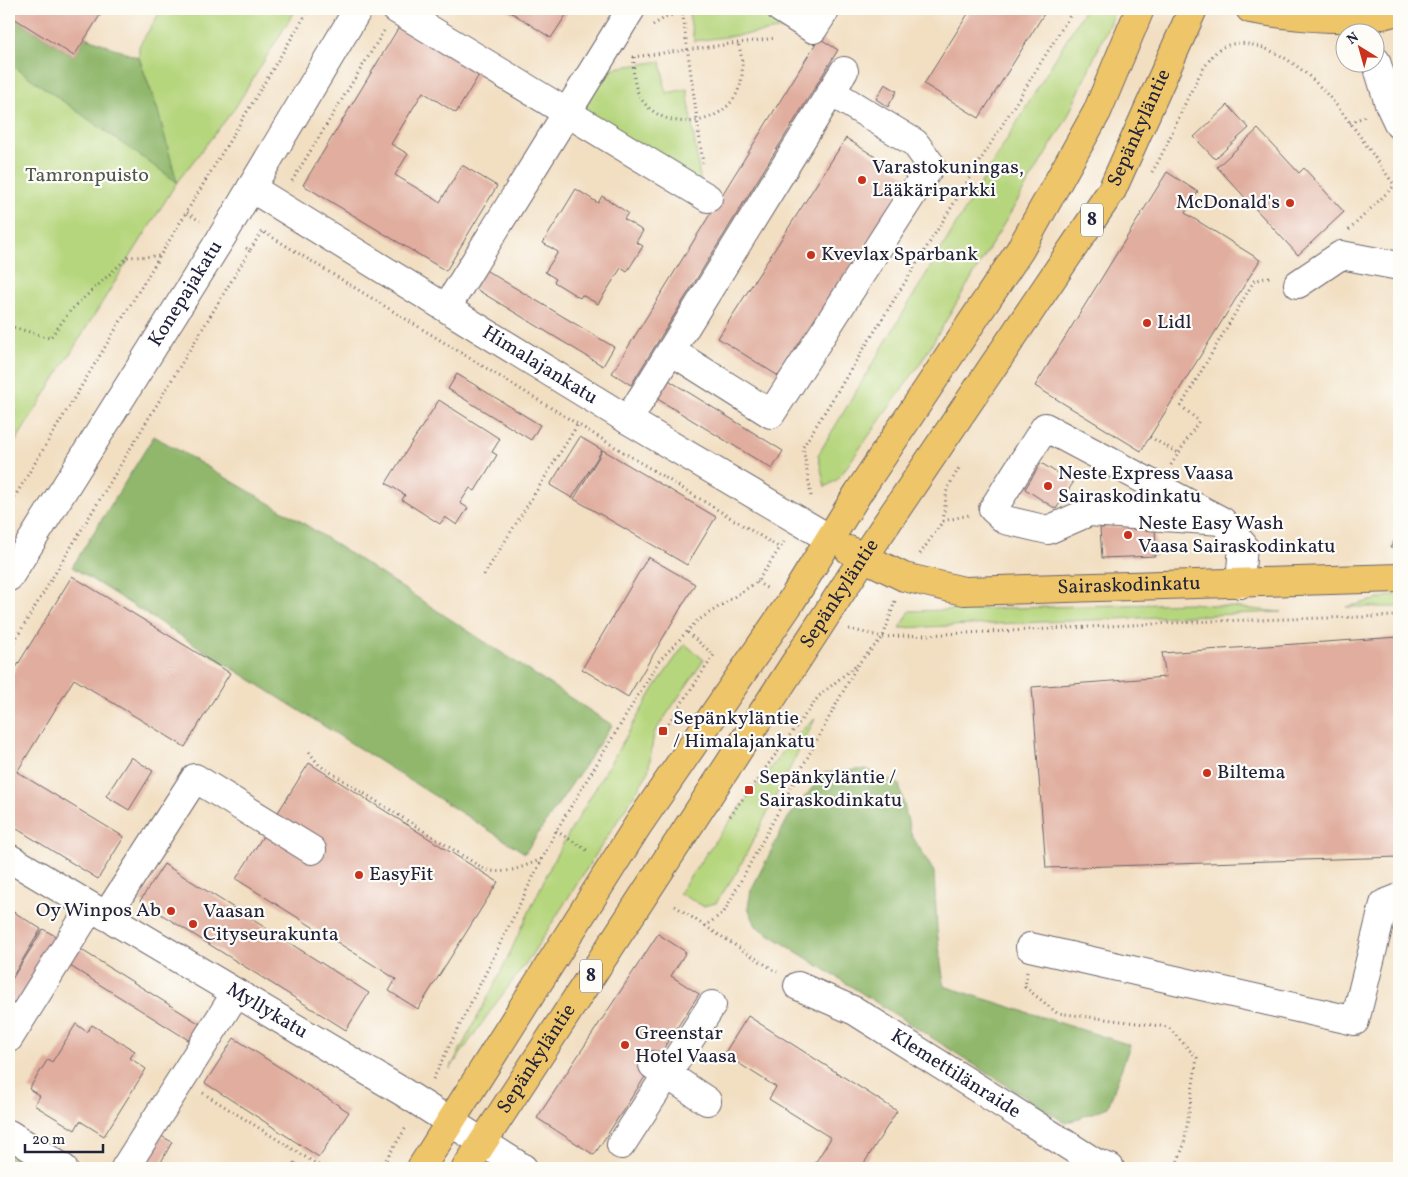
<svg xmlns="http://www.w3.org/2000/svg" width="1408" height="1177" font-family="Vollkorn,serif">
  <rect width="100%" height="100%" fill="#fdfcf7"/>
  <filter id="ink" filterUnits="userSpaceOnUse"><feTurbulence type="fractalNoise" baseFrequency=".02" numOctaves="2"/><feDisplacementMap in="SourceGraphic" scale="10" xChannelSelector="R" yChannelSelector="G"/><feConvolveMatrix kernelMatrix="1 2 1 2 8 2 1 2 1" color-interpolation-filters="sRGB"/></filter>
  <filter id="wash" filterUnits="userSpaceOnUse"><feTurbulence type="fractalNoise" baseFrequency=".0096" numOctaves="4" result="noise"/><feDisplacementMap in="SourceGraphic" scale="20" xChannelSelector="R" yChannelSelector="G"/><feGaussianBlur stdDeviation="1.12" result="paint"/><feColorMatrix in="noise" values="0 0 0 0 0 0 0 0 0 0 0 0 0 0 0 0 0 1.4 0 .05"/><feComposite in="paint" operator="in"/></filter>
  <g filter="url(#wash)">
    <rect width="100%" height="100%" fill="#f2dfc2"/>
    <!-- green -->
    <path fill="#b6d67d" stroke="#6c7c5c" d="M162 9H296L235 108 177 182 9 452V31L158 111 139 58V46Z
      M688 9H764L795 28 694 41Z
      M1085 9H1116L1066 120 920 364 838 479 825 487 818 455Z
      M661 61 666 93 687 89 701 185 584 112 602 70Z
      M1399 594V607H1346Z
      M1191 603 1281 612 900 628 910 611Z
      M685 644 704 660 654 733 648 773 529 959 494 1006 450 1069 498 978 554 859 655 687Z
      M815 719 738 870 716 903 703 906 679 893 717 838 795 736Z
      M9 1148 41 1168H9Z"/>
    <!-- forest -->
    <path fill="#90b76c" stroke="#596c54" d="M9 15 74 56 86 37 139 58 158 111 177 182 9 63Z
      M154 436 297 519 612 725 525 853 72 567Z
      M866 769 899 784 911 834 934 872 937 930 944 986 1130 1045 1108 1107 1066 1123 756 926 748 908 751 890 788 818 824 773Z"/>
    <g id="blocks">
      <!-- building -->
      <path fill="#e0ad9e" d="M9 9H104L74 56 9 15Z
        M506 9H570L551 38Z
        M971 9H1047L979 118 924 84Z
        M402 22 482 70 456 113 423 92 391 144 408 154 395 175 440 202 462 165 497 186 446 271 303 185Z
        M819 38 838 50 631 385 612 373Z
        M885 84 897 91 888 107 876 99Z
        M1228 105 1249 128 1215 159 1194 137Z
        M1258 129 1299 173 1304 168 1344 212 1298 255 1217 167Z
        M846 138 908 178 780 377 718 338Z
        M1167 172 1198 192 1185 213 1260 260 1141 451 1035 386Z
        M576 189 598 203 602 196 628 213 624 219 643 231 636 242 643 246 627 272 621 268 598 304 582 295 580 298 554 282 556 279 545 272 558 252 543 243Z
        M482 268 614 347 603 366 471 286Z
        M457 374 540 425 531 440 448 389Z
        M662 376 783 451 772 469 651 395Z
        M439 400 500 439 492 452 497 455 475 491 470 488 460 503 468 508 457 525 445 517 440 524 402 500 405 495 386 483Z
        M580 437 602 450 572 498 550 485Z
        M603 450 716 517 687 565 574 499Z
        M1041 463 1073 483 1056 509 1025 489Z
        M1155 525 1156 556 1102 558 1100 528Z
        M1399 533V548H1390Z
        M648 557 695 584 628 697 582 669Z
        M72 576 230 673 185 747 74 679 17 772 124 837 98 879 9 824V679Z
        M1399 637V857L1046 868 1032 687 1166 677 1162 653Z
        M131 757 153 771 129 810 106 796Z
        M309 763 498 882 418 1009 389 991 396 979 236 879Z
        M164 864 369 993 346 1030 140 901Z
        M9 909 41 929 14 974 9 971Z
        M43 929 62 940 9 1027V984Z
        M658 934 686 952 671 976 699 994 594 1155 537 1118Z
        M72 944 200 1024 190 1041 62 961Z
        M748 1016 897 1111 861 1168H812L831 1138 769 1099 776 1087 724 1054Z
        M76 1024 87 1032 92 1025 135 1051 130 1058 146 1069 104 1136 80 1121 75 1130 34 1105 40 1096 29 1089 48 1059 52 1062Z
        M234 1038 349 1112 319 1157 205 1083Z
        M154 1132 172 1142 160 1164 155 1161 151 1168H134Z
        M294 1162 304 1168H290Z"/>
    </g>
  </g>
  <g filter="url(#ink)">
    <use href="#blocks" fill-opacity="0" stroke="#6b646a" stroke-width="1"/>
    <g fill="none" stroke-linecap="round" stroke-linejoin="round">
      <defs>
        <g id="minor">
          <path d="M396 9 708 198"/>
          <path d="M781 9 813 29 826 9"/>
          <path d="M1376 61 1389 104 1399 125"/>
          <path id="s1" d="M251 188 628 420 830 539"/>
          <path d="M1298 284 1341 255 1399 266"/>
          <path d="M447 307 631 9"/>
          <path d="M671 351 771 414 931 165 915 143 831 92"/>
          <path d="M628 420 844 71"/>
          <path d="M1222 521 1089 512 1048 530 1005 520 993 509 1045 427 1222 521 1243 545 1240 584"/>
          <path id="s2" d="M9 577 223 235 358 9"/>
          <path id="s3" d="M9 858 403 1092 523 1168"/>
          <path d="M106 916 195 778 312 850"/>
          <path d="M1030 947 1355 1021 1384 904 1399 898"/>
          <path id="s4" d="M798 986 855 1011 1096 1163 1110 1168"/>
          <path d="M9 1038 91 907"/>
          <path d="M653 1065 707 1101"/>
          <path d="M9 1134 63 1168"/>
          <path d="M621 1145 712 1005"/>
          <path d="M125 1168 236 993"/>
        </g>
        <g id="major">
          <path d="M1250 9C1290 16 1362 25 1399 10"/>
          <path id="s5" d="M849 550 904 577 964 591 1399 578"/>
          <path d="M421 1168 638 825 790 603 858 493 1020 250 1097 112 1140 9"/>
          <path id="s6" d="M466 1168 864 557 1112 190 1193 9"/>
        </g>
      </defs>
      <!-- minor casing -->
      <use href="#minor" stroke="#6b646a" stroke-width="30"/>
      <!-- major casing -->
      <use href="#major" stroke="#6b646a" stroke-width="30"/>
      <!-- path -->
      <path stroke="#6b646a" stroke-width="3" stroke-dasharray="1 4" stroke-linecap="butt" d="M682 9 703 163
        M653 25 666 17 682 12
        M633 57 776 38
        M634 57C634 64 633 71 634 77 641 147 767 134 738 43
        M1350 123 1365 116
        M1152 172C1174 137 1189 82 1216 52 1223 44 1239 42 1248 44 1317 56 1360 141 1399 191
        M292 181 384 31
        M187 213 200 221
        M1349 230 1395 185
        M246 248 250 250 262 231 780 548
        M9 326 50 338 71 310 128 257 161 256
        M1150 437 1178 453
        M1171 465 1199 421 1181 406 1254 281 1273 276
        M811 496 803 447 1074 9
        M9 506 309 9
        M943 521 969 515
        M920 554 943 521 947 489 960 466
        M484 575 578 424
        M757 582 768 589
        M849 629 883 637 1213 621 1399 616
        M9 650 250 250
        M663 731 714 655 687 632
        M309 752 319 765 484 869C505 876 522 867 542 859
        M730 816 819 696 855 666
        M556 831 590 852
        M675 906 705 926 724 912 858 664 883 637 895 601
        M705 926 777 972
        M1027 972 1025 987 1057 1013 1168 1027 1197 1058 1184 1145 1175 1168
        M433 1079 556 831 659 661 697 621 757 582 784 542
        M203 1093 323 1168
        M381 1168 407 1126"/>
      <!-- minor -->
      <use href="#minor" stroke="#fff" stroke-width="28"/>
      <!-- major -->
      <use href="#major" stroke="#eec569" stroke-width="28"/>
    </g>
  </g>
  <!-- markers -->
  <g fill="#c8321e" stroke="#fdfcf7" stroke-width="2">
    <circle cx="862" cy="180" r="5"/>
    <circle cx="1290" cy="203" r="5"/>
    <circle cx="811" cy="255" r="5"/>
    <circle cx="1147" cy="323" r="5"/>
    <circle cx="1048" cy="486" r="5"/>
    <circle cx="1128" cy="535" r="5"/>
    <rect x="658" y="726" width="10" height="10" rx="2.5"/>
    <circle cx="1207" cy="773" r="5"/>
    <rect x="744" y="785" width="10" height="10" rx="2.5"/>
    <circle cx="359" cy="875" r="5"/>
    <circle cx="171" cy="911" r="5"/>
    <circle cx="193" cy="924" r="5"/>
    <circle cx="625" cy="1045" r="5"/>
  </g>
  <g text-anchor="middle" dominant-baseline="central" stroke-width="4.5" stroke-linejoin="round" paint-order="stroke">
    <!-- shield labels -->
    <g fill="#fdfcf7" stroke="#646373" stroke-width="1">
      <rect x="1081" y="203.5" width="22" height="33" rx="4"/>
      <rect x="580" y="959.5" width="22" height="33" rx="4"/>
    </g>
    <g font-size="19" font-weight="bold" fill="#22223b">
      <text x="1092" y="220">8</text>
      <text x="591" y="976">8</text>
    </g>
    <!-- street labels -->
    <g font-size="20" fill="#22223b" stroke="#fdfcf7">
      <text stroke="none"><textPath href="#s6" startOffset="1240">Sepänkyläntie</textPath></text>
      <text stroke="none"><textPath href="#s2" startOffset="334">Konepajakatu</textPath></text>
      <text stroke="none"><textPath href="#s1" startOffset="339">Himalajankatu</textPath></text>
      <text stroke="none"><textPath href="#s5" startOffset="288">Sairaskodinkatu</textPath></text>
      <text stroke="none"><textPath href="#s6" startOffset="685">Sepänkyläntie</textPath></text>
      <text stroke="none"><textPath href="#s3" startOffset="300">Myllykatu</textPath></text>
      <text stroke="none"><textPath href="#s6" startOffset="130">Sepänkyläntie</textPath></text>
      <text stroke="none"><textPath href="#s4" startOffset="181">Klemettilänraide</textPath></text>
    </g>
    <!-- poi labels -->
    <g font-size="20" fill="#22223b" stroke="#fdfcf7" text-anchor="start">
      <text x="872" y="168">Varastokuningas,<tspan x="872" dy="23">Lääkäriparkki</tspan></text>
      <text x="1280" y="203" text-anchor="end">McDonald's</text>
      <text x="821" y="255">Kvevlax Sparbank</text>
      <text x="1157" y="323">Lidl</text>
      <text x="1058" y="474">Neste Express Vaasa<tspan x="1058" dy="23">Sairaskodinkatu</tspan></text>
      <text x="1138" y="524">Neste Easy Wash<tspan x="1138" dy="23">Vaasa Sairaskodinkatu</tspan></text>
      <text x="673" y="719">Sepänkyläntie<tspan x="673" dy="23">/ Himalajankatu</tspan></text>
      <text x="1217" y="773">Biltema</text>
      <text x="759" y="778">Sepänkyläntie /<tspan x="759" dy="23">Sairaskodinkatu</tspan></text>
      <text x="369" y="875">EasyFit</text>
      <text x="161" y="911" text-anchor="end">Oy Winpos Ab</text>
      <text x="203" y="912">Vaasan<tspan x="203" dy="23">Cityseurakunta</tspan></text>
      <text x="635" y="1034">Greenstar<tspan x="635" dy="23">Hotel Vaasa</tspan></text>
    </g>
    <!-- park labels -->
    <g font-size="20" fill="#4e584f" stroke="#fdfcf7">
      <text x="87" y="176">Tamronpuisto</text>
    </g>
  </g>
  <!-- margin -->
  <rect width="1408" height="1177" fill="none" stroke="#fdfcf7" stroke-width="30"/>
  <!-- north arrow -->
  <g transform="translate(1360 48) rotate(323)"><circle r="24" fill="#fdfcf7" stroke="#a5a5ac"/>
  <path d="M0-4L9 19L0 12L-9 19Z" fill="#c8321e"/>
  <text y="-8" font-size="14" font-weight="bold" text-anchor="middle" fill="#22223b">N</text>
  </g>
  <!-- scale -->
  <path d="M25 1144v8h78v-8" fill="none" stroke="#22223b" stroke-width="2.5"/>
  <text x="32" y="1144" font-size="15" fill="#22223b" stroke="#fdfcf7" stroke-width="4" paint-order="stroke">20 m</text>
</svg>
